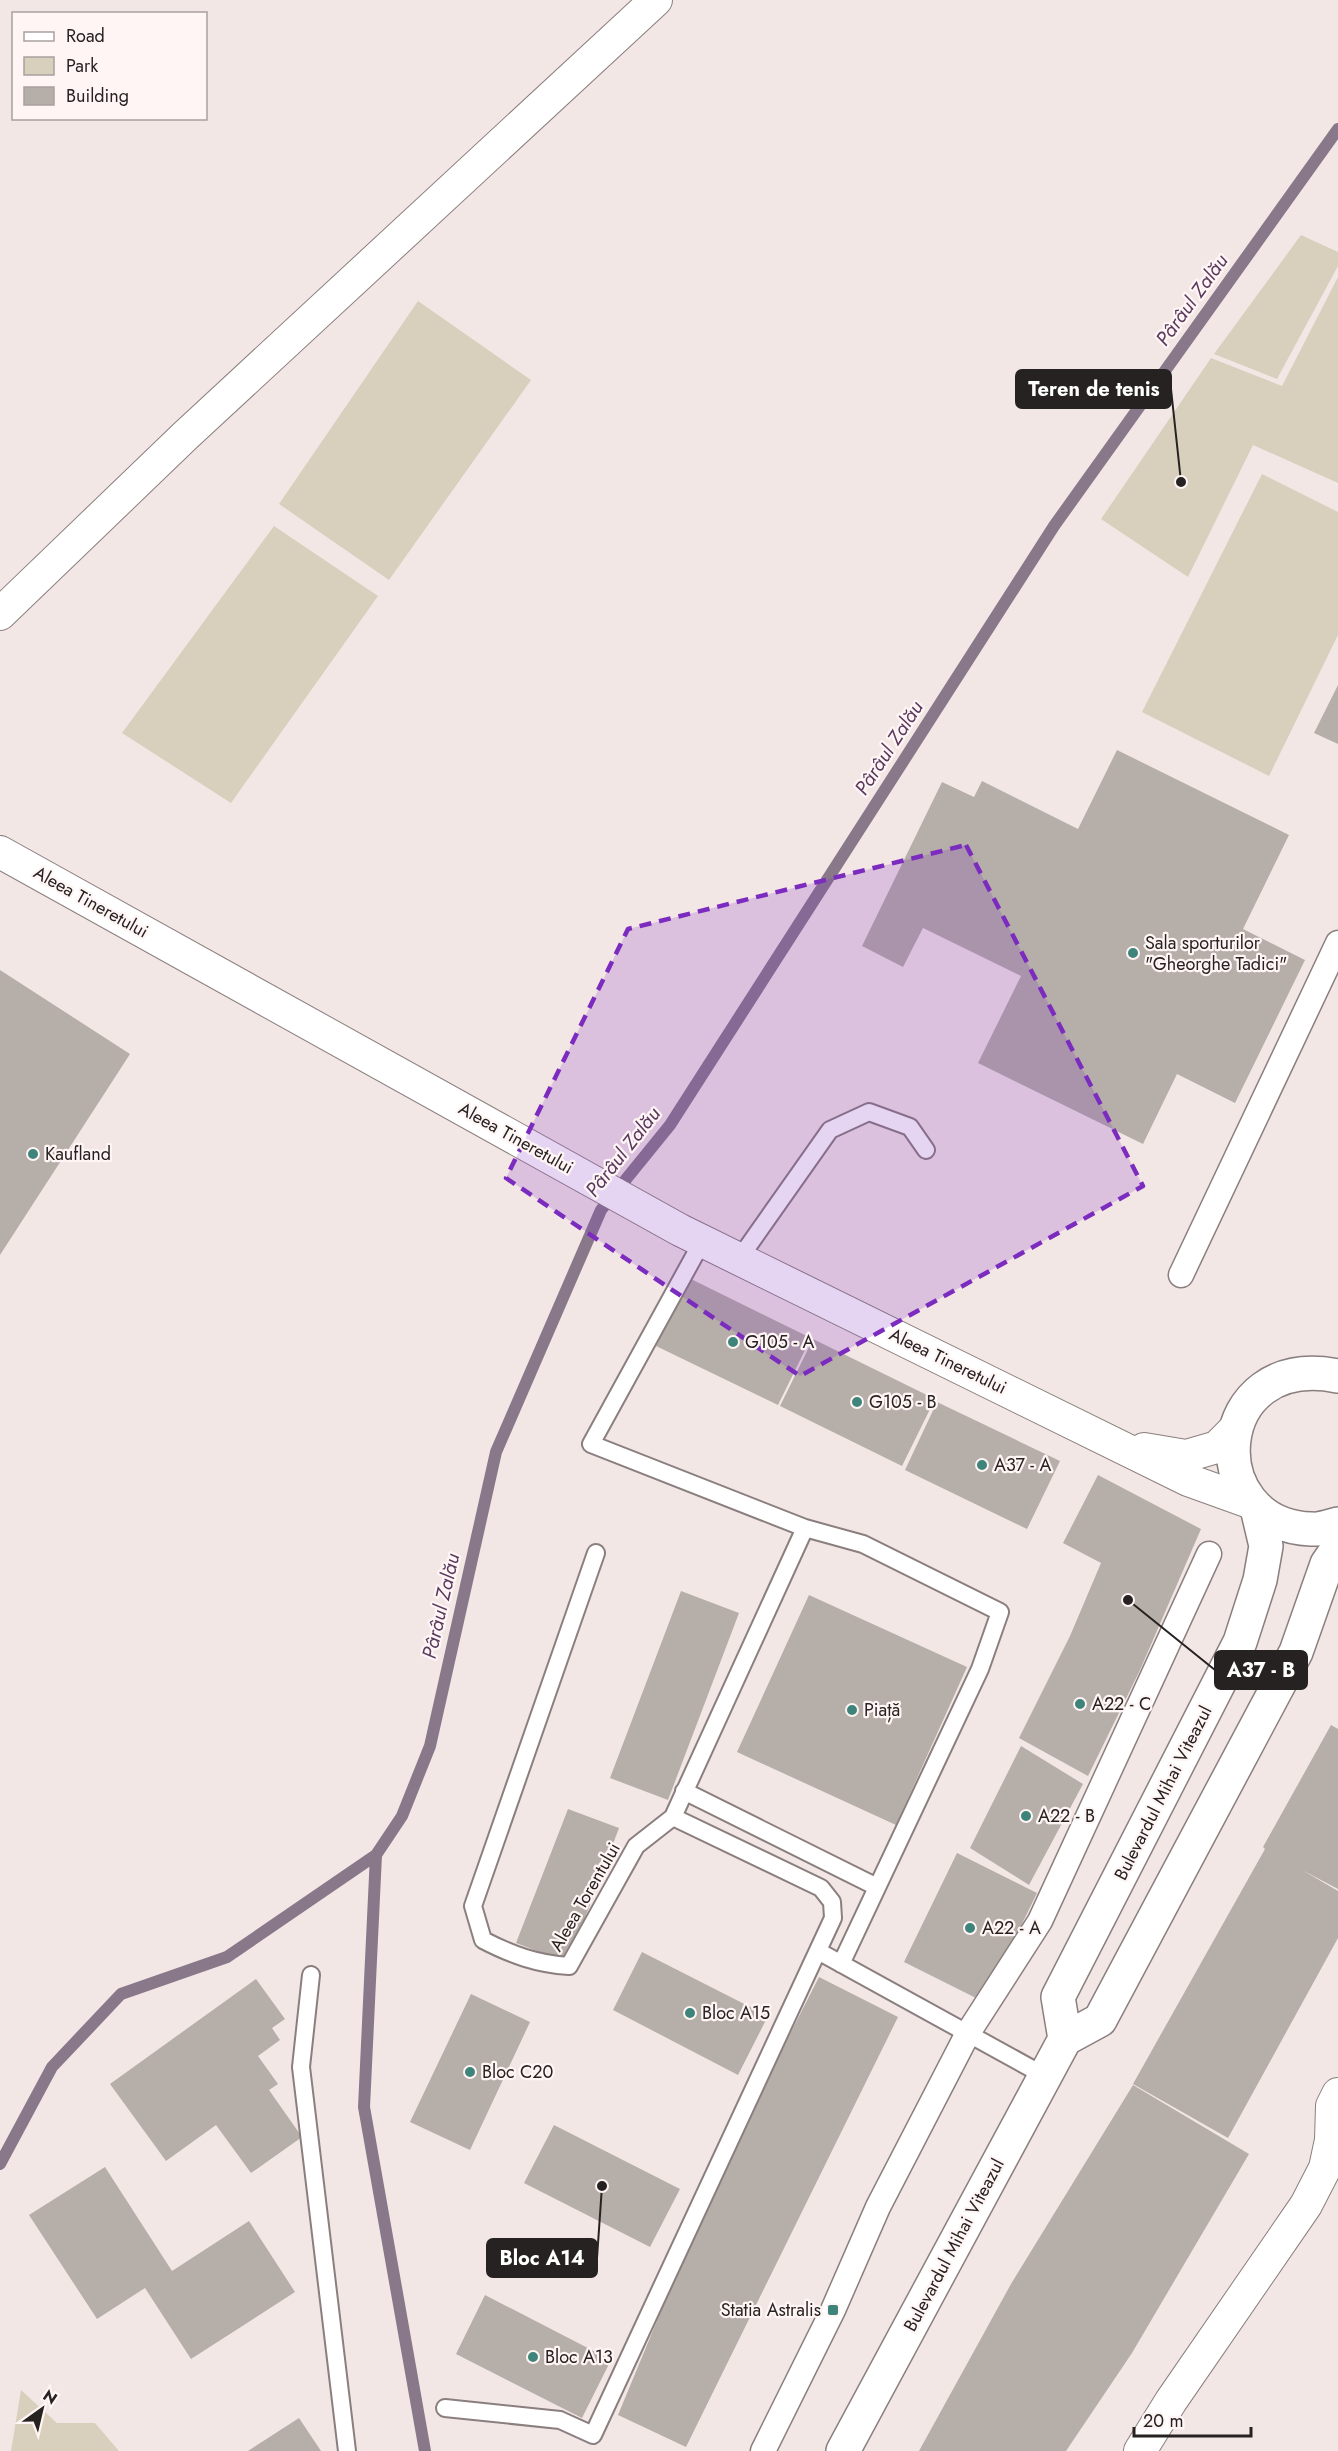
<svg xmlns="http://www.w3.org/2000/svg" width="1338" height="2451" font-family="Jost,sans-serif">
  <rect width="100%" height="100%" fill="#f3e7e6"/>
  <!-- green -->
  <path fill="#d8d0bc" d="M1301 235 1338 252V266L1277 379 1214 354Z
    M1338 277V483L1253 445 1188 577 1101 519 1211 358 1282 386Z
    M418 301 531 380 389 580 279 504Z
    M1262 474 1338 512V635L1269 776 1142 712Z
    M274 526 378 596 231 803 122 733Z
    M21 2390 57 2423H95L119 2451H11Z"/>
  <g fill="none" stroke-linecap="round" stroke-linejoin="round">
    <!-- stream -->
    <path stroke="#89788a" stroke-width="12" d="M376 1855 364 2107 425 2451
      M0 2164 52 2067 121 1994 227 1957 376 1855 402 1816 430 1746 496 1452 601 1210 670 1125 1054 526 1338 129"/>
  </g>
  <!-- building -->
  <path fill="#b6aea8" d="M1338 685V744L1314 733Z
    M1117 750 1289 835 1243 929 1305 960 1235 1103 1177 1074 1143 1144 978 1063 1021 976 923 928 903 967 862 946 942 782 974 797 982 781 1078 829Z
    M0 970 130 1054 0 1255Z
    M689 1278 811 1338 778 1405 656 1346Z
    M813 1339 935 1399 902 1466 780 1406Z
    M937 1402 1060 1461 1027 1529 905 1470Z
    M1098 1475 1201 1529 1140 1670 1088 1776 1019 1738 1070 1636 1101 1563 1063 1543Z
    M681 1591 739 1613 668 1800 610 1778Z
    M809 1595 967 1667 896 1825 737 1752Z
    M1331 1725 1338 1729V1889L1302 1870 1338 1891V1938L1228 2138 1133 2084 1265 1849 1263 1847Z
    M1021 1746 1083 1784 1029 1885 970 1848Z
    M568 1809 619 1828 568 1963 516 1943Z
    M957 1853 1037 1893 984 2002 904 1962Z
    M642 1952 768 2016 738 2075 613 2010Z
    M819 1977 898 2017 686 2447 618 2415 714 2183Z
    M256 1979 285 2019 272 2028 280 2040 258 2056 278 2084 269 2090 302 2137 251 2173 216 2125 166 2161 110 2084Z
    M471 1994 530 2022 470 2150 410 2122Z
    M1133 2085 1249 2154 1132 2353 1066 2451H919L1011 2284Z
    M554 2125 680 2189 650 2247 524 2183Z
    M105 2167 172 2271 249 2221 295 2292 191 2359 145 2288 97 2319 29 2215Z
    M485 2295 611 2360 582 2418 456 2354Z
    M299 2418 321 2451H248Z"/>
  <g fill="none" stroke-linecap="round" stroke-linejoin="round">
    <defs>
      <path id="service" d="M703 1240 591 1444 805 1528 863 1544 1000 1612 980 1669 841 1964
        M739 1259 830 1130 869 1112 910 1127 926 1150
        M684 1791 877 1887
        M673 1817 805 1528
        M818 1951 1045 2076
        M311 1975 301 2067 347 2451
        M445 2408 560 2420 593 2435 833 1918 832 1902 821 1888 673 1817 636 1846 569 1966C537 1964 512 1955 483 1940L473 1906 596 1553"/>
      <path id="pedestrian" d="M1181 1275 1338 943
        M763 2451 833 2310 878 2207 968 2033 1040 1921 1209 1554"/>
      <path id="minor" d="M0 614 185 436 656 0
        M0 852 680 1230 1188 1480 1252 1503
        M1144 1449 1186 1456 1217 1447 1234 1430
        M1140 2451 1171 2401 1306 2205 1325 2168 1331 2140 1332 2106 1338 2094"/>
      <path id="primary" d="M1338 1376C1208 1350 1199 1525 1311 1529 1320 1530 1330 1526 1338 1524
        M1065 2039 1058 1997 1240 1642 1260 1580 1266 1546 1257 1508
        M843 2451 1065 2039 1100 2020 1296 1652 1327 1564 1338 1548"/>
    </defs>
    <!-- service casing -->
    <use href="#service" stroke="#8a7f7e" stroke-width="20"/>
    <!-- pedestrian casing -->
    <use href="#pedestrian" stroke="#8a7f7e" stroke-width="27"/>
    <!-- minor casing -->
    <use href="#minor" stroke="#8a7f7e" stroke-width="34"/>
    <!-- primary casing -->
    <use href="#primary" stroke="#8a7f7e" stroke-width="36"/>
    <!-- service -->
    <use href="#service" stroke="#fff" stroke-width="16"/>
    <!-- pedestrian -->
    <use href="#pedestrian" stroke="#fff" stroke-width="24"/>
    <!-- minor -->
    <use href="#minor" stroke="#fff" stroke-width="32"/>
    <!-- primary -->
    <use href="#primary" stroke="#fff" stroke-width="33"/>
  </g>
  <!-- marked area -->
  <path fill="#7b2cbf" fill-opacity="0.2" stroke="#7b2cbf" stroke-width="4.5" stroke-dasharray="12 8" stroke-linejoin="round" d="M966 845 1143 1186 800 1376 506 1178 628 929Z"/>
  <!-- markers -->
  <g fill="#3f847b" stroke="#fef5f4" stroke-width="2">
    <circle cx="1133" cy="953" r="6"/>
    <circle cx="33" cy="1154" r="6"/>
    <circle cx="733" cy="1342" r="6"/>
    <circle cx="857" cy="1402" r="6"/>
    <circle cx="982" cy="1465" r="6"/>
    <circle cx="1080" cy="1704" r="6"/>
    <circle cx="852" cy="1710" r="6"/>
    <circle cx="1026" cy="1816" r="6"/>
    <circle cx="970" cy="1928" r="6"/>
    <circle cx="690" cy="2013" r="6"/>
    <circle cx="470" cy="2072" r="6"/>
    <rect x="827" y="2304" width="12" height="12" rx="3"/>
    <circle cx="533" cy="2357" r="6"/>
  </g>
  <g text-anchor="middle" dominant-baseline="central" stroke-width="4.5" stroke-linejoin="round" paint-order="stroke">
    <!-- street labels -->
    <g font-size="18" fill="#262221" stroke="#fef5f4">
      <text transform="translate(91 902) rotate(29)">Aleea Tineretului</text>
      <text transform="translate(516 1138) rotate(29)">Aleea Tineretului</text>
      <text transform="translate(948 1361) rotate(26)">Aleea Tineretului</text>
      <text transform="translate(1163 1793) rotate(-63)">Bulevardul Mihai Viteazul</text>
      <text transform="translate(585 1897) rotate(-60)">Aleea Torentului</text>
      <text transform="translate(954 2245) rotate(-62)">Bulevardul Mihai Viteazul</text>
    </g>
    <!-- poi labels -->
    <g font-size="18" fill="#262221" stroke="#fef5f4" text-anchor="start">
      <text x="1145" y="943">Sala sporturilor<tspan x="1145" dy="21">"Gheorghe Tadici"</tspan></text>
      <text x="45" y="1154">Kaufland</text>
      <text x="745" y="1342">G105 - A</text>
      <text x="869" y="1402">G105 - B</text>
      <text x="994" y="1465">A37 - A</text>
      <text x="1092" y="1704">A22 - C</text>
      <text x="864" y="1710">Piață</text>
      <text x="1038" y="1816">A22 - B</text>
      <text x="982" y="1928">A22 - A</text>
      <text x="702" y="2013">Bloc A15</text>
      <text x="482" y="2072">Bloc C20</text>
      <text x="821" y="2310" text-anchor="end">Statia Astralis</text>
      <text x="545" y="2357">Bloc A13</text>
    </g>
    <!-- water labels -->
    <g font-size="20" font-style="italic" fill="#5a395f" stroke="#fef5f4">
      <text transform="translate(1192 300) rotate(-54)">Pârâul Zalău</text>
      <text transform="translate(889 748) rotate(-57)">Pârâul Zalău</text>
      <text transform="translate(623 1152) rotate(-52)">Pârâul Zalău</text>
      <text transform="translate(441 1606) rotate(-77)">Pârâul Zalău</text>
    </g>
  </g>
  <!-- callouts -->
  <path fill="none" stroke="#262221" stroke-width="2" d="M1181 482L1171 389M1128 1600L1215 1670M602 2186L597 2258"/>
  <g fill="#262221" stroke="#fef5f4" stroke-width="2">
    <circle cx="1181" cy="482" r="6"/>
    <circle cx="1128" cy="1600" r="6"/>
    <circle cx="602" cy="2186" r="6"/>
  </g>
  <g fill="#262221" stroke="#262221" stroke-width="2">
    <rect x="1016" y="370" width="155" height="38" rx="6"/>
    <rect x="1215" y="1651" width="92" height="38" rx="6"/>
    <rect x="487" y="2239" width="110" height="38" rx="6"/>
  </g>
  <g font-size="20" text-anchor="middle" font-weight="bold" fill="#fff">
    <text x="1094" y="396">Teren de tenis</text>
    <text x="1261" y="1677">A37 - B</text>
    <text x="542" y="2265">Bloc A14</text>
  </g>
  <!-- legend -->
  <rect x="12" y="12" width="195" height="108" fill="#fef5f4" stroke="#a8a1a0" stroke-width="1.5"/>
  <rect x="24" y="32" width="30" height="9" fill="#ffffff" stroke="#a8a1a0" stroke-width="1.5"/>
  <text x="66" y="42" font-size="18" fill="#262221">Road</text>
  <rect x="24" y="57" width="30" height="18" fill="#d8d0bc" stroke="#a8a1a0" stroke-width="1.5"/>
  <text x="66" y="72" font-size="18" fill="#262221">Park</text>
  <rect x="24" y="87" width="30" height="18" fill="#b6aea8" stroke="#a8a1a0" stroke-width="1.5"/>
  <text x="66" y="102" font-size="18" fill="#262221">Building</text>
  <!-- north arrow -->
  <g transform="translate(42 2409) rotate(34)" stroke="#fef5f4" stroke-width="4.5" paint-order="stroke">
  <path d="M0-4.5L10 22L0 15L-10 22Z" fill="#262221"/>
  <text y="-9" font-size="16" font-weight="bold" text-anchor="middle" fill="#262221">N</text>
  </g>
  <!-- scale -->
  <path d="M1134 2427v9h117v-9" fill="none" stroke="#262221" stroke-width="3"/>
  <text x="1143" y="2427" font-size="18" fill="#262221" stroke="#fef5f4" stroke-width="4.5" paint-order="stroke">20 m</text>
</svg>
